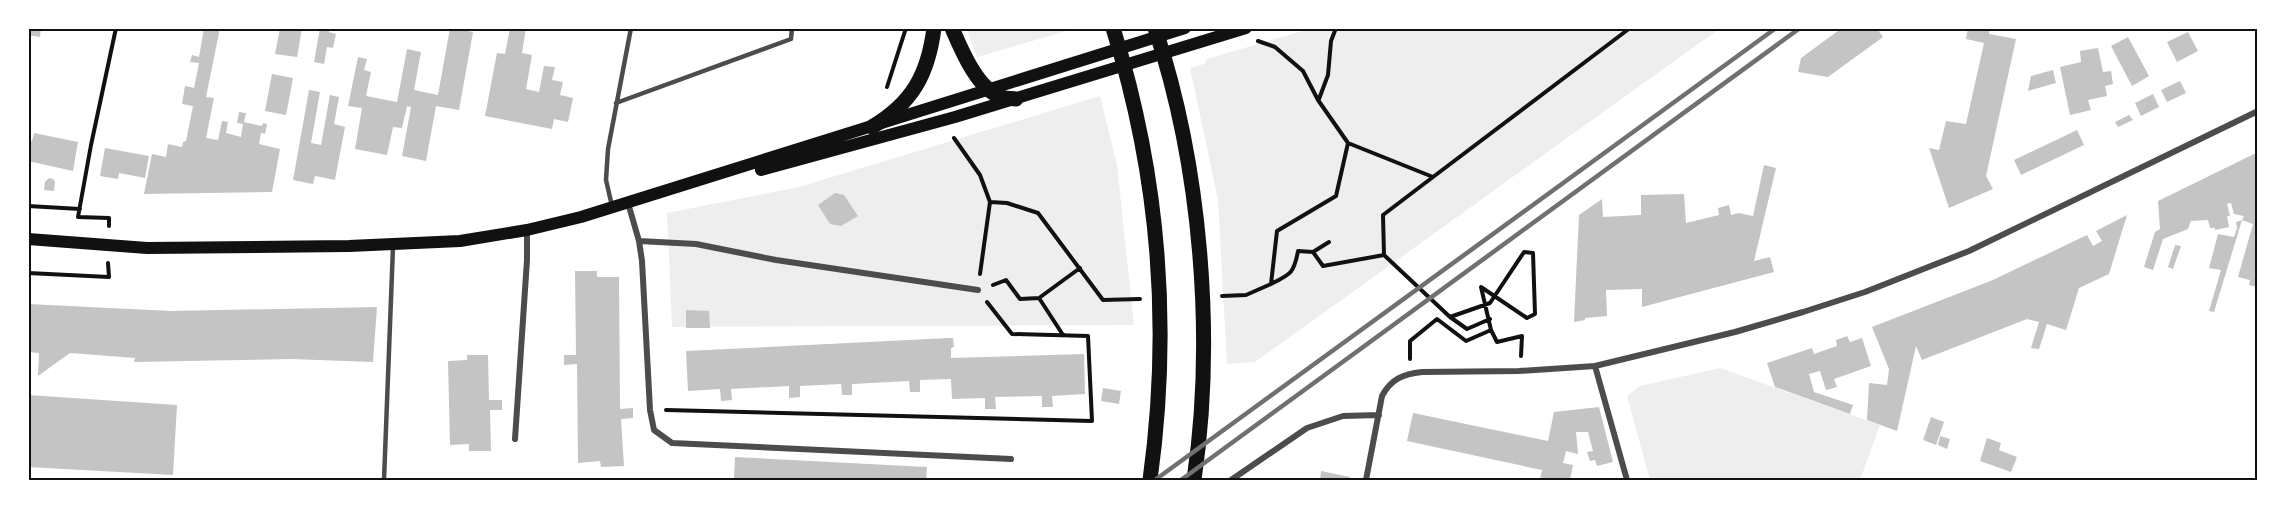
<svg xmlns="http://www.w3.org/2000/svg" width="2286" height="509" font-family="'Work Sans',sans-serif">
  <rect width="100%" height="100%" fill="#fff"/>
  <!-- green -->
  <path fill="#eee" d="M967 29V28L1073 29 977 57Z
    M1309 29H1719L1255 362 1227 364 1218 200 1190 68 1204 64 1207 59Z
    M1100 96 1117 165 1134 325 672 327 667 213 799 187Z
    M1720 368 1880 425 1860 480H1650L1627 396 1640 386Z"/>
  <!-- building -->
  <path fill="#c4c4c4" d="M28 28H41L40 37 28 35Z
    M204 28H220L206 97 214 98 206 138 218 140 222 121 228 122 226 133 241 137 243 124 237 123 239 112 246 113 244 122 262 126 263 123 267 124 265 134 261 133 259 144 280 149 272 192 144 194 152 154 166 157 168 144 182 147 183 142 186 141 193 106 182 104 185 86 194 88 199 63 190 62 192 55 199 57Z
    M280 28H302L297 57 275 54Z
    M320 28H329V32L336 34 333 48 327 47 324 64 314 62Z
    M450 28 473 32 459 110 436 106 426 161 402 156 411 107 407 106 402 128 393 127 387 155 355 149 362 108 348 106 358 57 367 59 364 70 371 72 366 96 397 102 407 49 421 52 414 90 438 95Z
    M510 28H526L522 53 532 55 526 89 539 92 544 66 555 67 552 80 563 82 560 95 573 98 568 122 554 119 552 129 485 116 497 53 505 54Z
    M1842 28H1877L1883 37 1828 77 1798 72 1801 58Z
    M1968 28H1990L1989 34 2016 39 1986 176 1993 189 1949 208 1929 148 1939 150 1946 121 1966 124 1984 43 1966 39Z
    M2188 32 2198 51 2177 62 2167 42Z
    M2128 37 2149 76 2132 86 2111 46Z
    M2098 48 2103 72 2111 71 2113 84 2105 86 2107 96 2088 100 2091 110 2070 115 2060 67 2081 62 2080 51Z
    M2053 70 2056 83 2028 91 2031 76Z
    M272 74 293 78 286 115 265 111Z
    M2180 81 2186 93 2167 102 2161 90Z
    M309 90 320 92 311 143 321 145 330 95 339 97 334 124 345 127 335 180 315 176 313 184 293 180Z
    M2153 94 2159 107 2141 116 2135 103Z
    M2129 115 2133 120 2118 127 2115 122Z
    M2077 130 2084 145 2021 175 2014 160Z
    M34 133 78 142 73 171 28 161V140L32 141Z
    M105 148 149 156 145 178 119 173 118 179 100 176Z
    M2254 154H2258V283L2257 287 2249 285 2250 280 2238 277 2253 224 2242 220 2214 312 2209 311 2221 270 2209 268 2218 234 2234 237 2237 228 2236 222 2242 220 2244 216 2234 214 2231 203 2227 204 2230 216H2227L2229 227 2215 230V228H2210L2208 220 2191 221 2188 229 2163 239 2153 270 2144 267 2155 232 2160 229 2158 201Z
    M1764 165 1776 168 1754 261 1770 257 1774 272 1642 307V289L1606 290 1607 316 1585 318V320L1574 322 1579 215 1602 199 1603 217 1641 215V195L1684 194 1686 223 1719 215 1718 208 1729 205 1731 215 1739 213 1753 216Z
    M49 178 53 179 55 182 54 191 44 190 45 182Z
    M835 193 844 195 858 216 841 226 830 224 818 205Z
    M2127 215 2109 274 2079 288 2066 330 2047 324 2039 349 2031 348 2039 322 2027 319 1922 360 1916 346 1897 431 1867 420 1869 383 1887 385 1889 369 1872 327 1993 280 2087 235 2093 246 2102 241 2096 231Z
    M2175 245 2181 246 2173 269 2168 267Z
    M575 271H597V277H619L620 409 633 408V418L621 419 624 466 601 467 600 461 578 463 577 364 564 365V355H576Z
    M28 304 171 311 377 307 373 362 291 359 134 362 135 358 70 353 38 376 39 353 28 352Z
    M686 310 709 311 710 328H686Z
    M1847 336 1850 342 1862 338 1871 366 1834 379 1837 387 1826 390 1820 371 1809 374 1814 392 1853 405 1850 414 1775 387 1767 363 1812 348 1814 354 1837 346 1836 340Z
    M949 338H953L954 347 951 348V358L1084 354 1085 394 1052 396 1053 407H1042V396L995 397 996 409H985V398L952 399 951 379 920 380V392H910L909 381 852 384V395H842L841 384 800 386V397L789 398V386L731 389 732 400 721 401 720 389 688 391 686 351Z
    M467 355H488L489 400H502V410H490L491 451H469V444L450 445 448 361 467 360Z
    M1103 388 1121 391 1119 404 1101 401Z
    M28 395 177 405 173 475 28 467Z
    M1599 407 1613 462 1597 466 1595 460 1590 461 1587 452 1593 451 1588 432H1576L1578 454 1566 451 1563 463 1573 465 1570 480H1540L1542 470 1407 441 1413 413 1548 441 1554 412Z
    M1931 417 1944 422 1936 445 1923 440Z
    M1940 436 1950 439 1947 449 1938 445Z
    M1987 438 2001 443 1999 450 2017 457 2011 472 1980 461Z
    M735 457 927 467 926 480H775L734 478Z
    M1321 471 1350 477V480H1320Z"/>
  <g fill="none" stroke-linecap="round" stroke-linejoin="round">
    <!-- path -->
    <path stroke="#111" stroke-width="4" d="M1258 41 1275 47 1303 71 1318 100 1348 143
      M887 87 906 28
      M1319 99 1328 75 1331 41 1336 28
      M954 138 980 175 990 202
      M1433 177 1630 28
      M28 206 80 209
      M109 226V218L78 217 91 145 116 28
      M1313 252 1329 242
      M1384 255 1450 317 1490 303 1524 252 1533 253 1535 314 1527 318 1481 287 1491 330 1466 341 1437 319 1410 341V359
      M28 273 109 277 108 263
      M980 274 990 202 1007 203 1038 213 1103 300 1140 299
      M993 285 1006 280 1020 299 1039 298 1080 268
      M1222 296 1246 295 1271 284 1277 231 1336 196 1348 143 1433 177 1383 215 1384 255 1323 266 1313 252 1298 251C1294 273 1291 274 1271 284
      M1039 298 1063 335
      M1450 317 1467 329 1490 319
      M1491 330 1497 342 1522 336 1521 356
      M666 410 1092 421 1088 336 1012 334 987 302"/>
    <!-- service -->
    <path stroke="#4c4c4c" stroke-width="4.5" d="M616 103 791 39 792 28
      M612 206 606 180 608 149 631 28
      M384 480 393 247"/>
    <!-- minor -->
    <path stroke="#4c4c4c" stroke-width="6" d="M628 203 639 241 642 261 650 410 654 430 672 443 1011 459
      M639 241 696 244 776 260 978 290
      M1595 366 1627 480
      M515 439 527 260V230
      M1231 480 1307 428 1343 416 1379 415
      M1366 480 1382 396C1391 379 1403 374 1422 372L1519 371 1595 366 1735 332 1803 312 1865 292 1969 251 2258 111"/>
    <!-- secondary -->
    <path stroke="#111" stroke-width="12" d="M761 170 955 117 1246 28
      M28 239 147 248 349 246 460 241 527 230 581 217 1185 28"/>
    <!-- primary -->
    <path stroke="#111" stroke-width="15" d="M952 28C961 49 978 91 1002 97 1006 99 1012 98 1016 99
      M1113 28C1159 175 1171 328 1150 480
      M1155 28C1201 166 1215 337 1194 480
      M872 127C912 103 928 75 934 28"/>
    <!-- rail -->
    <path stroke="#707070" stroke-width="4.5" d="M1155 480 1776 28
      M1181 480 1800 28"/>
  </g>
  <!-- border -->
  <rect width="2286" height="509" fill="none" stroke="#ffffff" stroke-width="60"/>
  <rect x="30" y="30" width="2226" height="449" fill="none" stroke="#111" stroke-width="2"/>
</svg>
